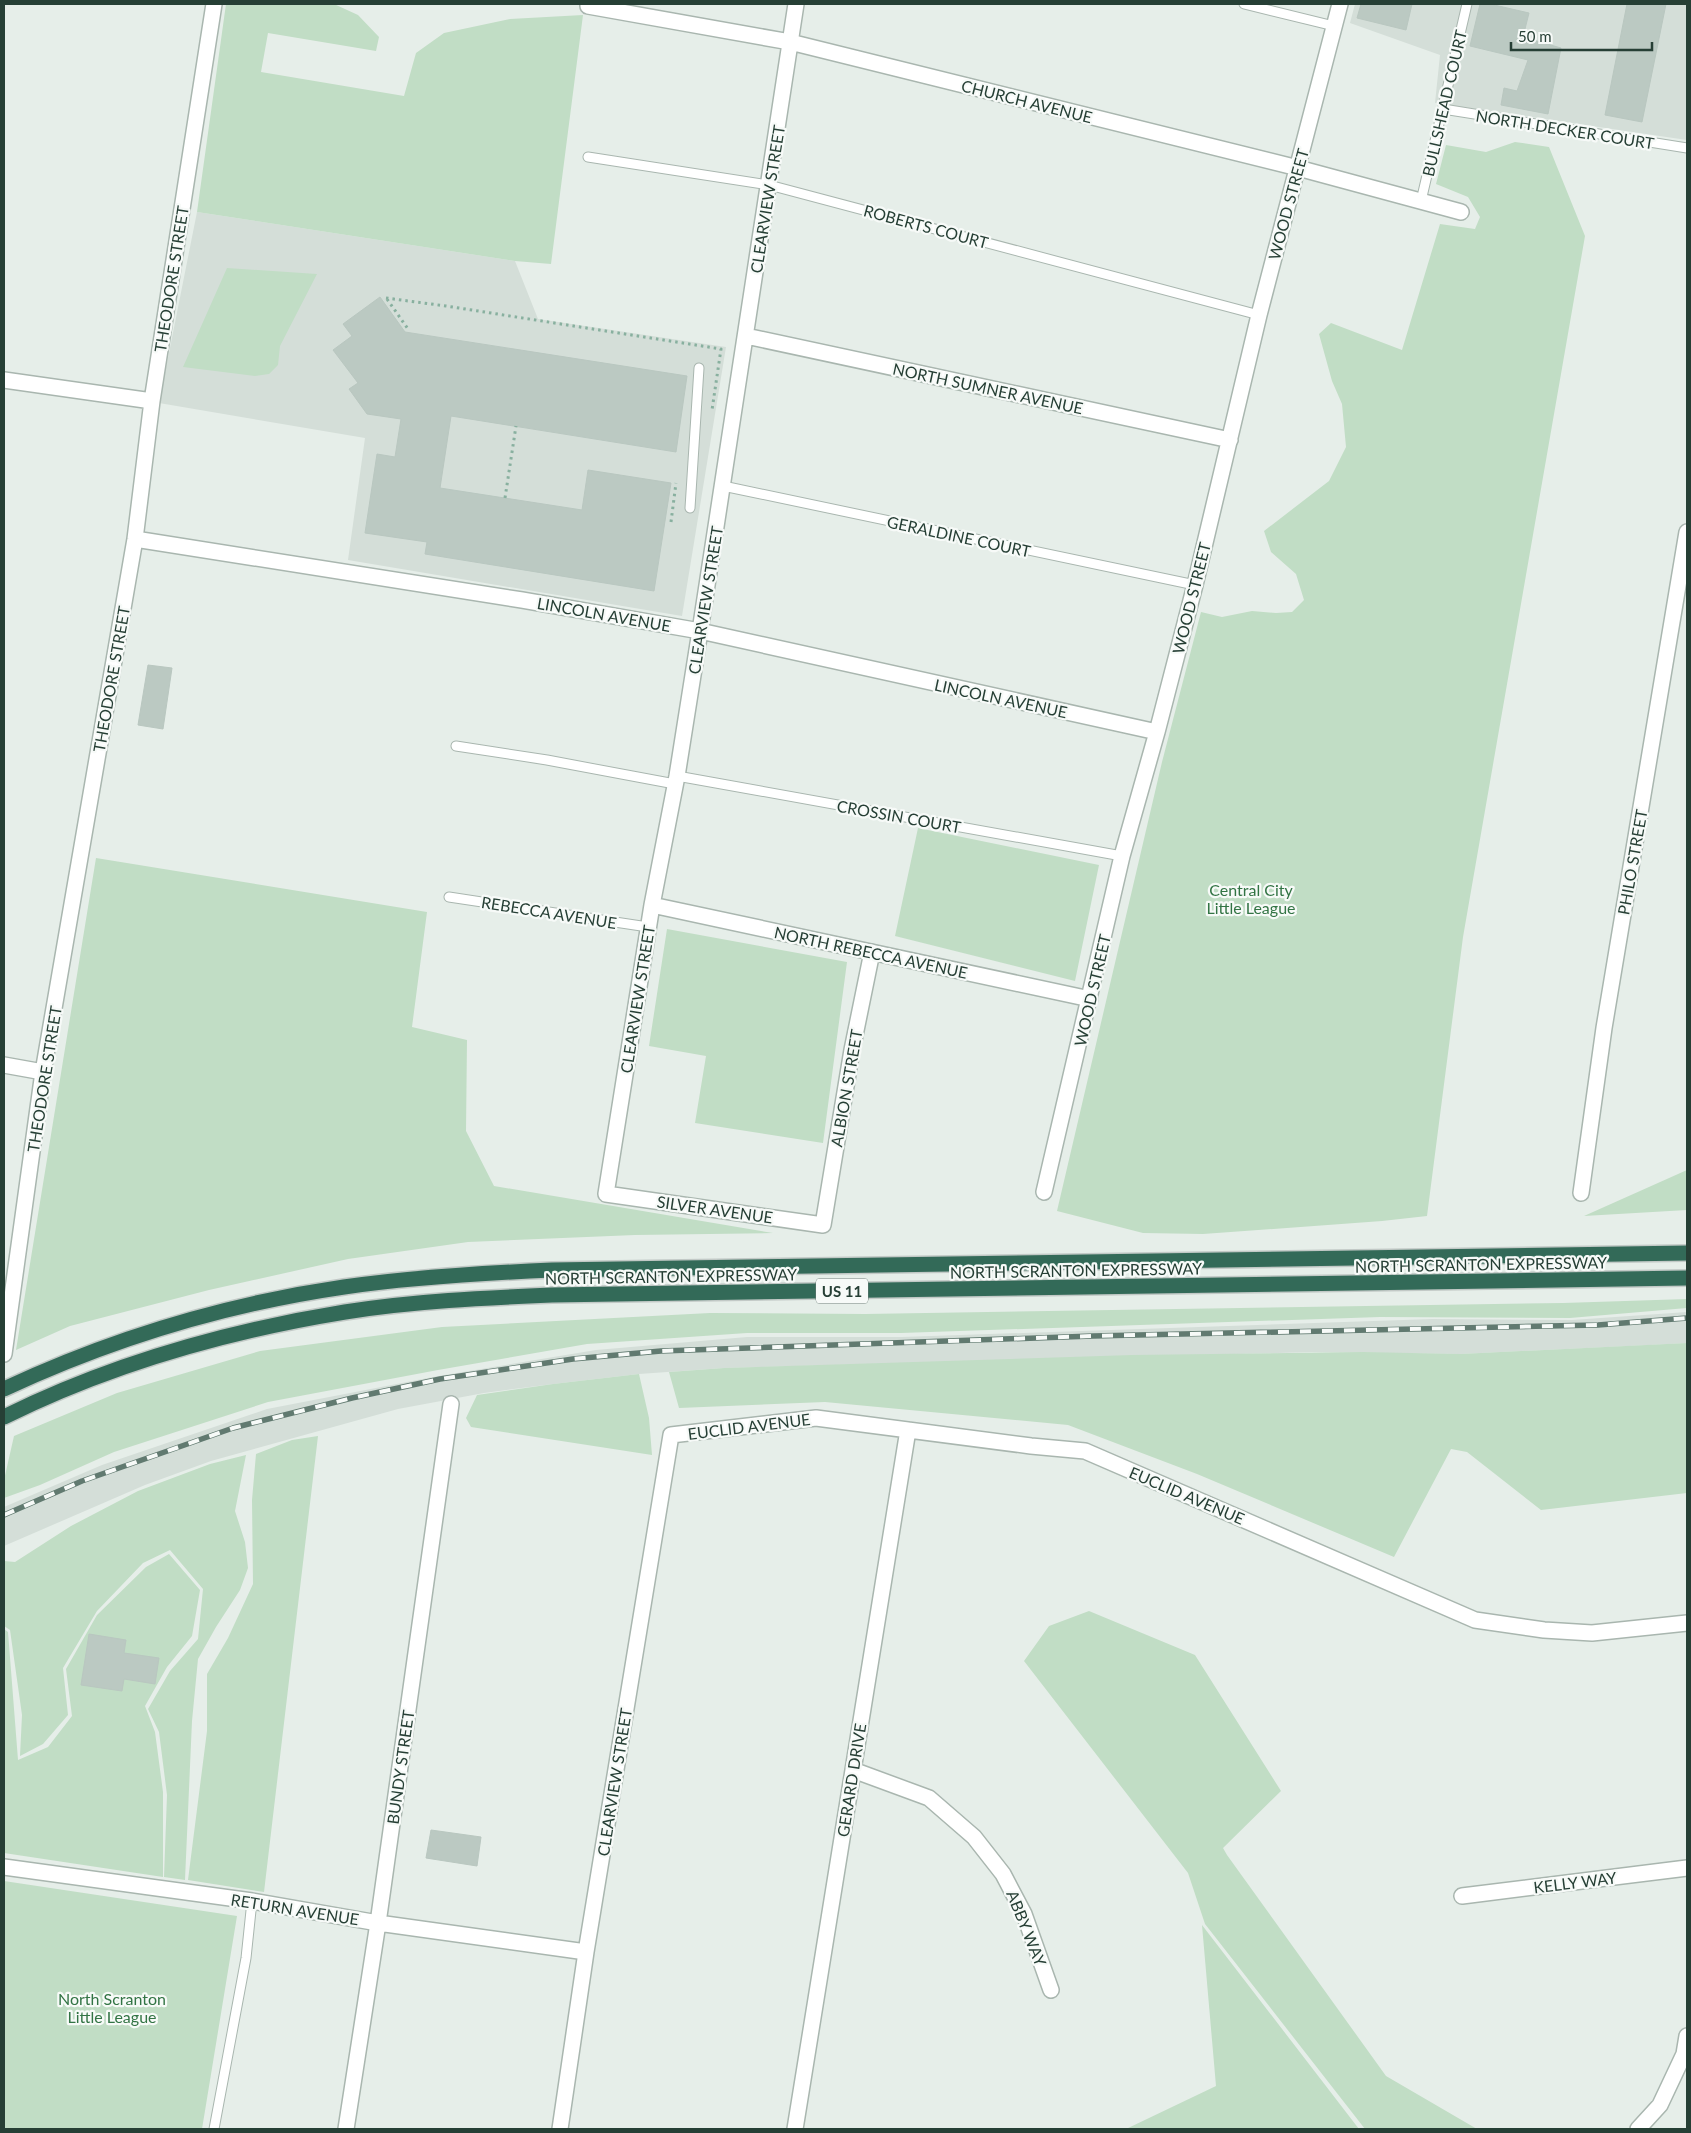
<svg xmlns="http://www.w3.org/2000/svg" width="1691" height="2133" font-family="Lato,sans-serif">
  <rect width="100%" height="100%" fill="#e6eee9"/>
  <!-- built -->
  <path fill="#d4ded8" d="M1355 4H1687V140L1435 103 1440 55 1350 23Z
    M197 212 515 261 538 319 726 347 682 616 348 560 365 438 159 403Z
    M1687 1312V1343L1649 1345 1460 1354 1312 1352 724 1368 639 1374 553 1384 484 1393 398 1409 211 1461 145 1485 4 1546V1507L102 1465 267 1409 433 1377 596 1350 747 1337H902L1433 1319 1572 1320Z"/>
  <!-- green -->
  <path fill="#c1ddc5" d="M226 4H334L358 15 379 37 376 51 268 33 261 72 404 96 416 53 444 33 510 19 583 15 551 264 515 261 197 212Z
    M1515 142 1549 147 1585 236 1463 937 1427 1216 1382 1221 1203 1234 1143 1233 1057 1211 1162 762 1201 612 1222 617 1252 611 1276 613 1292 612 1304 600 1296 574 1271 552 1264 531 1329 481 1346 447 1342 404 1332 381 1319 334 1331 323 1402 350 1440 224 1475 229 1480 217 1468 197 1436 184 1446 145 1486 152Z
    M227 268 317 274 280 346 278 365 269 374 255 376 183 367Z
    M918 828 1099 865 1075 981 895 936Z
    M96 858 427 912 412 1027 467 1040 466 1131 494 1186 773 1233 635 1235 468 1242 348 1259 209 1290 70 1326 16 1350Z
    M667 929 847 962 823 1143 695 1123 706 1056 649 1046Z
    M1687 1170V1210L1584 1216Z
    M1687 1299V1308L1570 1318 1380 1317 901 1333H747L587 1344 438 1370 268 1402 114 1452 40 1485 4 1498V1480L14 1436 117 1393 260 1351 442 1327 710 1313 865 1314 1563 1303Z
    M1687 1343V1493L1541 1510 1467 1452 1451 1449 1394 1557 1197 1474 1068 1425 825 1402 679 1408 669 1372 724 1368 1132 1355 1363 1352 1460 1354Z
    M639 1374 649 1418 652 1455 471 1427 466 1418 477 1395 553 1384Z
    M318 1436 264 1892 188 1880 207 1731V1674L228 1638 253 1584 252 1500 256 1454 292 1440Z
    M246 1455 235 1511 245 1542 248 1568 240 1590 216 1627 198 1659 192 1721 185 1880 164 1877 167 1795 159 1732 148 1709 170 1671 198 1639 203 1589 170 1550 143 1563 97 1611 63 1668 68 1715 43 1744 20 1756 22 1715 10 1630 4 1626V1561L15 1562 71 1526 138 1491 210 1464Z
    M169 1554 200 1590 192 1636 167 1667 145 1706 155 1732 163 1792V1877L4 1853V1629L8 1632 18 1760 48 1747 72 1716 66 1669 97 1615 146 1567Z
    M1089 1611 1195 1655 1281 1791 1223 1848 1227 1855 1386 2076 1477 2129H1365L1205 1924 1188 1873 1024 1661 1049 1626Z
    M4 1881 237 1916 202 2129H4Z
    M1202 1925 1359 2129H1126L1216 2086Z"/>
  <!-- building -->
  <path fill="#bbc9c2" stroke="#b9c7c0" d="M1361 4H1412L1406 30 1357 18Z
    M1480 4H1490L1529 13 1523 37 1561 48 1548 114 1501 105 1504 88 1517 91 1528 60 1470 46Z
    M1627 4H1666L1642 122 1605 115Z
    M380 297 405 332 687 376 676 452 451 416 440 488 582 510 588 470 671 483 654 591 425 554 427 542 365 533 377 454 395 457 401 419 367 414 349 389 358 383 333 350 352 336 343 324Z
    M148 665 172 668 163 729 138 725Z
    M89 1634 126 1640 124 1653 159 1658 155 1684 124 1679 122 1691 81 1685Z
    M431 1830 481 1837 477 1866 426 1858Z"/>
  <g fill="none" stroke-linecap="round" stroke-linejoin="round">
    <defs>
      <path id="lane" d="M1244 4 1334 26
        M1443 109 1687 148
        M588 157 769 185 1259 315
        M1421 201 1467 4
        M723 486 1195 585
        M690 508 699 368
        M456 746 547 760 675 784
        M677 776 1122 856
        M449 897 648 927
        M214 2129 246 1958 252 1901"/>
      <path id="street" d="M796 4 700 631 677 776 652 905 606 1194 823 1225 852 1050 872 952
        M588 6 790 42 1298 168 1461 212
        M746 336 1230 440
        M4 380 152 401
        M135 539 522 600 700 631 1157 732
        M652 905 1090 999
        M4 1065 43 1072
        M1044 1192 1122 856 1157 732 1195 585 1259 315 1340 4
        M1581 1193 1604 1028 1687 532
        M4 1354 43 1072 135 539 152 401 214 4
        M853 1770 929 1798 974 1837 1003 1874 1024 1914 1051 1990
        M4 1867 252 1901 378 1923 586 1952
        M1462 1896 1687 1868
        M346 2129 378 1923 451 1404
        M560 2129 586 1952 671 1435 816 1418 1031 1446 1085 1451 1475 1620 1544 1630 1592 1633 1687 1623
        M795 2129 908 1430
        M1638 2129 1660 2105 1684 2054 1687 2036"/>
      <path id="highway" d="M4 1389C111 1339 227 1304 344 1287 413 1277 482 1273 552 1270L1687 1253
        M4 1417C111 1364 228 1331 345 1312 414 1301 483 1298 552 1295L1687 1278"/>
    </defs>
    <!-- lane casing -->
    <use href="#lane" stroke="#a9b6af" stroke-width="11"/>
    <!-- street casing -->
    <use href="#street" stroke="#a9b6af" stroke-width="18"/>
    <!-- highway casing -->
    <use href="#highway" stroke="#c2c9c6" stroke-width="18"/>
    <!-- path -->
    <path stroke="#88b09f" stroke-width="3" stroke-dasharray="2.5 4" stroke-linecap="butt" d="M386 298 446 306 721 349 712 410
      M387 299 408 329
      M505 498 516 426
      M671 522 676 483"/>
    <!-- lane -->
    <use href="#lane" stroke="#fff" stroke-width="9"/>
    <!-- street -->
    <use href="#street" stroke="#fff" stroke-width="15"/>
    <!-- highway -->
    <use href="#highway" stroke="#336a58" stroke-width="15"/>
    <defs>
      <path id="rail" d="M4 1515 82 1481 233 1428 352 1398 440 1379 573 1359 661 1351 1093 1336 1598 1325 1687 1318"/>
    </defs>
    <!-- rail casing -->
    <use href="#rail" stroke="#617a70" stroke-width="5.5"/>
    <!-- rail -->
    <use href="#rail" stroke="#f7faf8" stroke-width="4" stroke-dasharray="11" stroke-linecap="butt"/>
  </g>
  <g text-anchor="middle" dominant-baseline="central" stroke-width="4.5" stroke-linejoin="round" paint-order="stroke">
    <!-- shield labels -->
    <rect fill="#f7faf8" stroke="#657770" stroke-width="1" x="816" y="1278.5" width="52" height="25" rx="4"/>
    <g font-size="15" font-weight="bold" fill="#263f35">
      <text x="842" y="1291">US 11</text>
    </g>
    <!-- street labels -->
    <g font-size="16" fill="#263f35" stroke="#f7faf8">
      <text transform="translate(1027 101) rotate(14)">CHURCH AVENUE</text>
      <text transform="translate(1444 103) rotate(-77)">BULLSHEAD COURT</text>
      <text transform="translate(1565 129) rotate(9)">NORTH DECKER COURT</text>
      <text transform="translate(767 199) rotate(-81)">CLEARVIEW STREET</text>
      <text transform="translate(1288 204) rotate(-75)">WOOD STREET</text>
      <text transform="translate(926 226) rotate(15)">ROBERTS COURT</text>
      <text transform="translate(171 279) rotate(-81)">THEODORE STREET</text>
      <text transform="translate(988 388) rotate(12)">NORTH SUMNER AVENUE</text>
      <text transform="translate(959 536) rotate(12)">GERALDINE COURT</text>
      <text transform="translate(1191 598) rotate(-76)">WOOD STREET</text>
      <text transform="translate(705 600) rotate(-81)">CLEARVIEW STREET</text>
      <text transform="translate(604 614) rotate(10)">LINCOLN AVENUE</text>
      <text transform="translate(111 679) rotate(-80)">THEODORE STREET</text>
      <text transform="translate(1001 698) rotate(12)">LINCOLN AVENUE</text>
      <text transform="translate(899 816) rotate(10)">CROSSIN COURT</text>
      <text transform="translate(1632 862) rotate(-80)">PHILO STREET</text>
      <text transform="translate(549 912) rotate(9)">REBECCA AVENUE</text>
      <text transform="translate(871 952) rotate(12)">NORTH REBECCA AVENUE</text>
      <text transform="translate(1092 990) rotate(-77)">WOOD STREET</text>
      <text transform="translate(637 999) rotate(-81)">CLEARVIEW STREET</text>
      <text transform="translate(44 1079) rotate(-81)">THEODORE STREET</text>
      <text transform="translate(846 1088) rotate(-80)">ALBION STREET</text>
      <text transform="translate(715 1209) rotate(8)">SILVER AVENUE</text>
      <text transform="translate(1481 1264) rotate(-1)">NORTH SCRANTON EXPRESSWAY</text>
      <text transform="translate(1076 1270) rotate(-1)">NORTH SCRANTON EXPRESSWAY</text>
      <text transform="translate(671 1276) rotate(-1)">NORTH SCRANTON EXPRESSWAY</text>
      <text transform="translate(749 1426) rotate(-7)">EUCLID AVENUE</text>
      <text transform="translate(1187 1495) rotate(23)">EUCLID AVENUE</text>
      <text transform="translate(400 1767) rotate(-82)">BUNDY STREET</text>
      <text transform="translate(851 1780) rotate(-81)">GERARD DRIVE</text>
      <text transform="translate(614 1782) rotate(-81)">CLEARVIEW STREET</text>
      <text transform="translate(1575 1882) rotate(-7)">KELLY WAY</text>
      <text transform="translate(295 1909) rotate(9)">RETURN AVENUE</text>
      <text transform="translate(1027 1928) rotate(68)">ABBY WAY</text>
    </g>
    <!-- park labels -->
    <g font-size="16" fill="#327444" stroke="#f7faf8">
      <text x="1251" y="889">Central City<tspan x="1251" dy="18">Little League</tspan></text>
      <text x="112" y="1998">North Scranton<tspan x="112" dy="18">Little League</tspan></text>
    </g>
  </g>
  <!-- border -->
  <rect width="1691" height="2133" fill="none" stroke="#263f35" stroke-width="10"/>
  <!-- scale -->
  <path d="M1511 42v8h141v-8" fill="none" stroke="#263f35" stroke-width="2.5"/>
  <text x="1518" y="42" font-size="15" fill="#263f35" stroke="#f7faf8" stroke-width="4" paint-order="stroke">50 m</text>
</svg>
